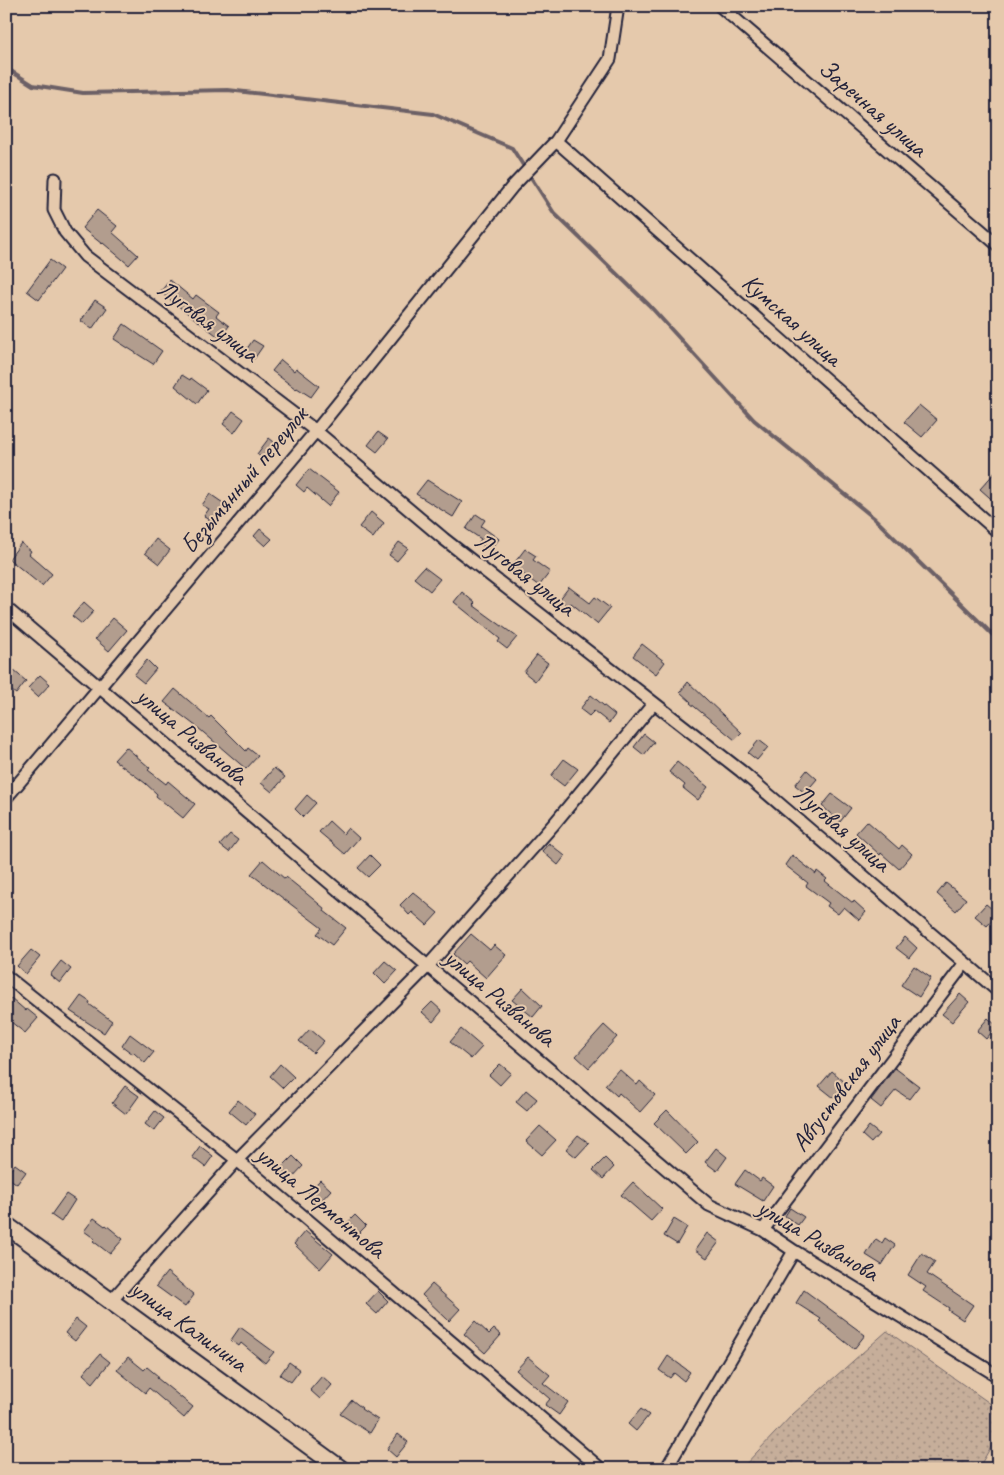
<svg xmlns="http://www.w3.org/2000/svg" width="1004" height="1475" font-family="Caveat,sans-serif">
  <defs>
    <pattern id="grass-dots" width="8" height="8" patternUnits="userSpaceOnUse" patternTransform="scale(1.25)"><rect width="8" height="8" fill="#c6ae9a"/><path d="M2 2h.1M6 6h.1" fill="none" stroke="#a08d7f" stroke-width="1.8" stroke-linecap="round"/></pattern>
  </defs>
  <rect width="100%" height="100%" fill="#e5c9ac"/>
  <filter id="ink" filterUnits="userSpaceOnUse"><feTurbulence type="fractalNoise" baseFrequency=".02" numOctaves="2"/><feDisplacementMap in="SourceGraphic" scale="10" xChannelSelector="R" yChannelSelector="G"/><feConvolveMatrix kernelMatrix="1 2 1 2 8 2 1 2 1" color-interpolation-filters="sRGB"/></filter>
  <g filter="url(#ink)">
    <!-- grass -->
    <path fill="url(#grass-dots)" stroke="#74686a" d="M887 1331 998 1409V1435L978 1469H741L793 1414Z"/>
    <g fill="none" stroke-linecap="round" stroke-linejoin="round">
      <!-- stream -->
      <path stroke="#6c6166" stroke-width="4" d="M6 68 33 85 83 93 228 90 433 114 512 148 554 213 649 305 754 420 874 518 998 640"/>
    </g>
    <!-- building -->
    <path fill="#b29d8e" stroke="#22223b" d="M97 210 117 226 112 232 138 255 129 265 103 243 102 244 82 228Z
      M50 260 62 269 39 300 27 291Z
      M170 280 193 299 196 295 219 312 216 316 229 326 220 338 160 292Z
      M95 300 107 308 92 329 81 321Z
      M124 324 162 351 153 364 114 339Z
      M253 340 263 346 254 359 244 353Z
      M281 360 294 371 296 368 319 386 311 397 297 388 296 389 272 371Z
      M182 375 190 380 191 378 207 390 197 404 175 386Z
      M919 405 937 420 922 437 904 422Z
      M233 411 244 419 234 433 223 424Z
      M378 432 388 439 377 452 368 445Z
      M269 438 279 446 267 462 257 454Z
      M309 469 339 492 328 506 307 488 304 492 296 485Z
      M998 469V505L980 489Z
      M427 480 462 502 453 517 416 494Z
      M210 494 226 505 214 523 204 516 209 509 202 505Z
      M371 512 384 523 373 538 359 527Z
      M476 514 485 520 481 526 499 539 490 551 479 543 481 539 466 529Z
      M260 529 272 539 265 546 254 536Z
      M156 539 170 550 159 564 145 553Z
      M399 542 408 548 397 561 389 555Z
      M21 543 31 551 29 554 52 574 42 586 9 559Z
      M525 549 536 556 533 560 550 572 539 586 512 566Z
      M424 567 440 579 430 591 414 578Z
      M569 587 590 603 595 597 610 608 597 624 571 603 568 606 559 600Z
      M462 592 475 603 473 605 517 637 507 649 498 642 500 639 454 602Z
      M84 602 94 611 82 624 72 616Z
      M113 618 127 630 109 651 95 639Z
      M642 644 665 662 656 674 633 656Z
      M537 655 548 663 535 681 524 672Z
      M147 660 156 669 144 683 134 675Z
      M13 670 26 681 16 694 6 687V678Z
      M40 675 50 684 38 697 28 688Z
      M688 682 742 733 735 740 690 703 691 702 680 692Z
      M175 689 209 718 211 716 246 751 248 748 258 756 246 769 197 727 164 702Z
      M591 695 615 715 609 723 594 711 589 716 580 709Z
      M644 734 654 742 644 755 634 747Z
      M759 740 768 747 757 760 748 753Z
      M126 747 150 768 148 770 166 784 168 781 195 804 183 818 156 796 157 794 145 783 114 760Z
      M564 759 578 769 564 786 551 776Z
      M677 762 708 787 698 800 683 788 685 785 669 772Z
      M274 768 285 777 272 792 261 783Z
      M807 770 817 779 805 793 795 785Z
      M832 794 851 808 840 822 822 806Z
      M307 795 316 803 303 817 295 809Z
      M329 821 343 834 348 828 359 838 345 854 319 832Z
      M867 821 899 849 902 845 912 854 899 869 881 853 880 855 856 833Z
      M230 834 238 840 229 852 220 845Z
      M549 843 565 856 558 865 542 851Z
      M370 855 380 865 368 877 358 868Z
      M792 855 816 874 817 871 827 879 825 881 853 903 854 901 866 912 859 920 844 907 838 914 827 906 829 903 806 886 808 883 785 865Z
      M263 860 285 879 286 877 307 894 325 909 324 911 346 928 332 945 317 934 322 928 251 874Z
      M946 883 966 899 956 911 937 894Z
      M413 892 438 913 427 925 412 912 409 915 400 905Z
      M986 904 998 914 987 926 975 916Z
      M471 934 490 950 494 945 506 955 486 978 467 961 464 964 453 954Z
      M905 937 917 948 909 958 896 948Z
      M31 950 40 957 26 974 17 966Z
      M61 961 71 969 60 983 50 975Z
      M385 961 397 971 385 984 374 973Z
      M914 966 931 978 919 997 901 985Z
      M523 988 542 1006 533 1017 512 1000Z
      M960 994 969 1002 952 1022 942 1014Z
      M81 996 90 1002 89 1004 112 1021 104 1033 70 1011Z
      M11 998 26 1011 27 1009 38 1018 25 1033 6 1018V1003Z
      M432 1002 442 1011 433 1022 422 1012Z
      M988 1018 997 1026 986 1039 977 1031Z
      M604 1025 617 1037 589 1068 576 1056Z
      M310 1029 324 1041 313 1053 299 1041Z
      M461 1029 482 1047 471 1059 450 1042Z
      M130 1034 154 1052 145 1063 134 1053 133 1054 122 1046Z
      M280 1064 294 1077 283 1088 270 1076Z
      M500 1064 511 1073 500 1085 489 1075Z
      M895 1068 919 1086 909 1099 896 1090 881 1108 871 1100Z
      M619 1069 637 1085 640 1081 655 1095 640 1112 619 1093 617 1096 605 1085Z
      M832 1071 847 1084 834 1098 819 1086Z
      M125 1086 139 1096 126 1114 112 1103Z
      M526 1090 537 1099 527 1111 516 1102Z
      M238 1100 255 1114 246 1125 229 1111Z
      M667 1110 698 1142 686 1154 654 1123Z
      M155 1111 164 1118 154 1131 145 1124Z
      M540 1126 556 1140 542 1155 526 1141Z
      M869 1126 879 1134 871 1143 862 1135Z
      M578 1135 589 1143 576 1157 566 1149Z
      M200 1146 213 1156 205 1167 192 1157Z
      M716 1148 727 1157 717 1171 705 1162Z
      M293 1156 303 1166 291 1179 280 1169Z
      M605 1158 614 1167 603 1179 593 1170Z
      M15 1164 26 1172 17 1184 6 1176Z
      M745 1170 760 1181 762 1178 773 1186 763 1201 735 1184Z
      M320 1180 331 1190 319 1203 308 1193Z
      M633 1182 662 1209 651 1221 621 1195Z
      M66 1194 75 1200 61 1222 51 1215Z
      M790 1208 804 1217 798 1225 785 1216Z
      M355 1215 366 1226 354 1238 343 1227Z
      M94 1218 105 1226 106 1225 123 1239 110 1254 93 1241 95 1239 84 1231Z
      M674 1219 687 1227 677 1244 664 1236Z
      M305 1231 333 1254 320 1269 294 1244Z
      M707 1233 719 1242 707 1258 695 1250Z
      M885 1238 895 1245 882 1265 866 1255 876 1239 882 1243Z
      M922 1253 935 1262 927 1274 973 1305 963 1320 948 1310 949 1308 923 1291 926 1287 908 1275Z
      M167 1272 194 1295 185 1307 156 1286Z
      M432 1284 460 1309 449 1321 422 1295Z
      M804 1290 865 1335 854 1349 819 1321 821 1319 796 1303Z
      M378 1291 388 1301 377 1314 366 1304Z
      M76 1319 86 1327 75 1341 65 1333Z
      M475 1321 489 1334 494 1329 501 1335 485 1353 464 1334Z
      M240 1327 274 1352 265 1363 241 1343 239 1346 231 1340Z
      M100 1354 110 1362 93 1383 83 1374Z
      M668 1356 690 1372 684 1381 674 1373 670 1378 659 1370Z
      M128 1357 144 1370 147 1367 158 1376 157 1378 193 1407 184 1418 149 1388 145 1393 117 1370Z
      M528 1357 550 1375 543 1383 568 1402 559 1415 545 1405 550 1399 516 1370Z
      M289 1362 300 1370 291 1382 280 1375Z
      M322 1376 332 1385 320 1399 310 1390Z
      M352 1400 362 1408 361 1409 378 1420 370 1433 340 1414Z
      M641 1409 649 1415 636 1431 628 1424Z
      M398 1434 408 1442 396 1457 387 1449Z"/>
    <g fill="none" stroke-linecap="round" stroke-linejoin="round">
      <defs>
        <path id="street" d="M720 6 998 245
          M556 141 998 532
          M55 179 54 210 65 232 85 256 316 431 444 539 741 771 998 991
          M6 608 709 1205 763 1230 794 1251 998 1376
          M6 798 316 431 512 187 556 141 610 59 618 6
          M6 976 237 1160 601 1469
          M763 1230 964 964
          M112 1300 237 1160 428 966 554 824 654 703
          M666 1469 794 1251"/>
        <path id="secondary" d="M6 1225 341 1469"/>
      </defs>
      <!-- street casing -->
      <use href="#street" stroke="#22223b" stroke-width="15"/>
      <!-- secondary casing -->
      <use href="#secondary" stroke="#22223b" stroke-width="20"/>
      <!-- street -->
      <use href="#street" stroke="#e5c9ac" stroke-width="11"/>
      <!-- secondary -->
      <use href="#secondary" stroke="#e5c9ac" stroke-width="16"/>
    </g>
  </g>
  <g text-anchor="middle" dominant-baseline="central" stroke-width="4" stroke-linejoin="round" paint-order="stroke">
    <!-- street labels -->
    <g font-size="25" fill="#22223b" stroke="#e5c9ac">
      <text transform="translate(873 108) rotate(41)">Заречная улица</text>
      <text transform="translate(792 320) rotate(42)">Кумская улица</text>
      <text transform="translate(208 321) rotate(37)">Луговая улица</text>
      <text transform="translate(244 480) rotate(-50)">Безымянный переулок</text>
      <text transform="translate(525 574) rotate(38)">Луговая улица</text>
      <text transform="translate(192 736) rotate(40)">улица Ризванова</text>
      <text transform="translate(842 828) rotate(41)">Луговая улица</text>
      <text transform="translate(500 998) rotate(40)">улица Ризванова</text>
      <text transform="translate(846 1083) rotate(-53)">Августовская улица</text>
      <text transform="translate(321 1202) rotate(40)">улица Лермонтова</text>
      <text transform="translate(818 1240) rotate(31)">улица Ризванова</text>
      <text transform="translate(189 1326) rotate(36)">улица Калинина</text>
    </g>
  </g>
  <!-- margin -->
  <rect width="1004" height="1475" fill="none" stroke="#e5c9ac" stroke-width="25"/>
  <rect x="12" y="12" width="979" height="1450" fill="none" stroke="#22223b" stroke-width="2" filter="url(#ink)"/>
</svg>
